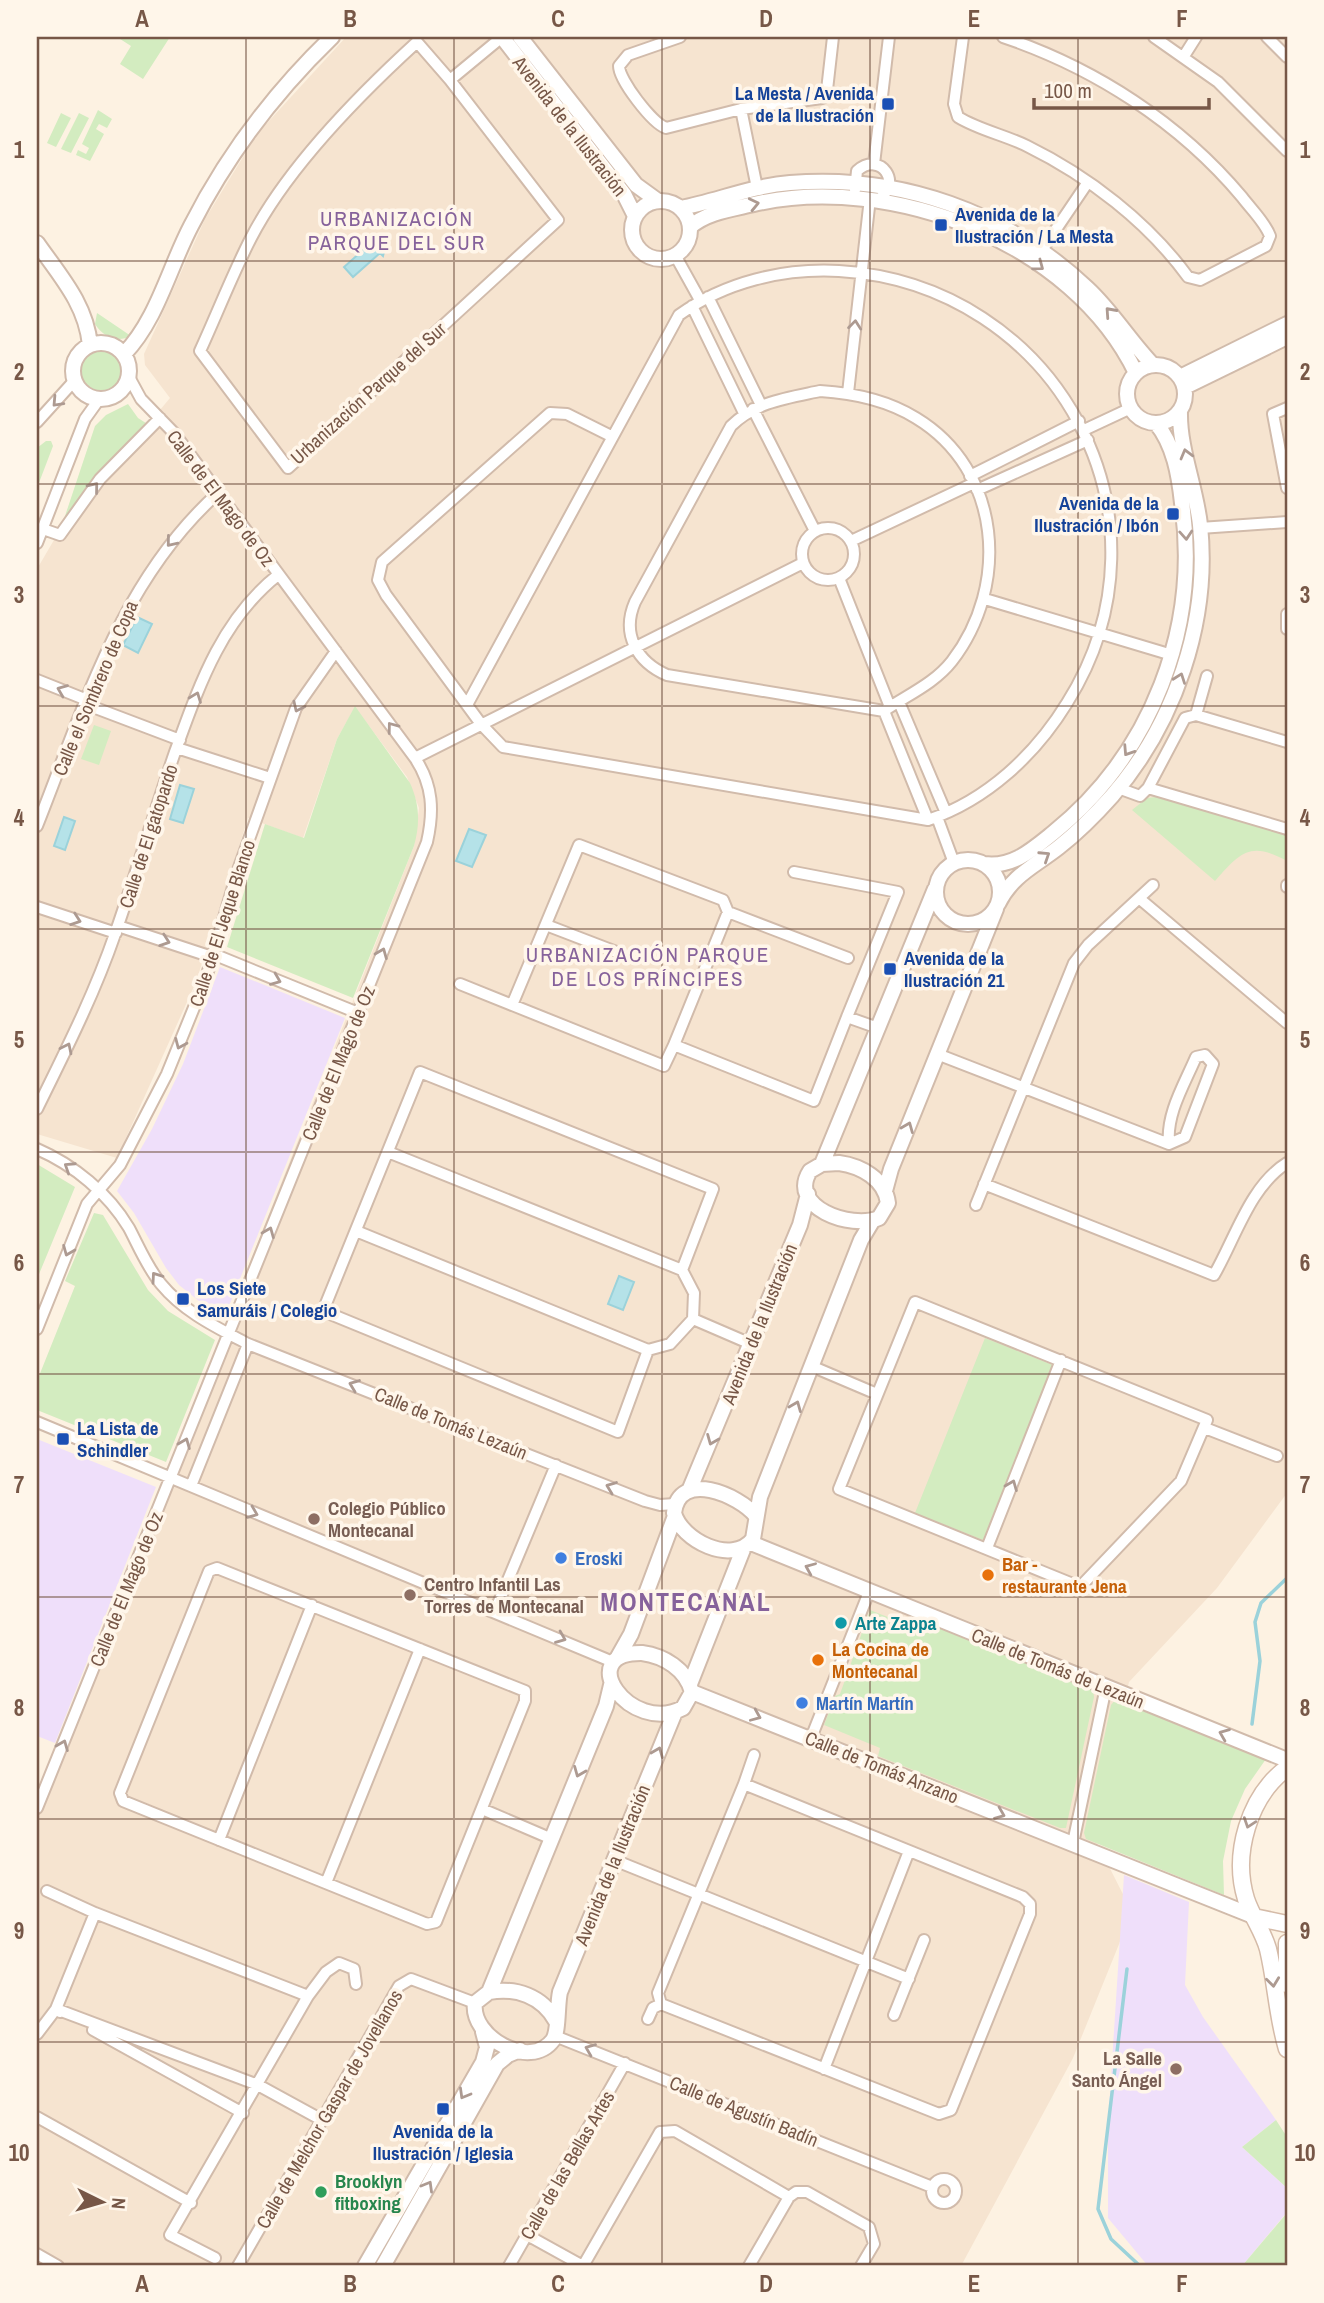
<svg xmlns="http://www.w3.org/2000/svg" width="1324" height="2303" font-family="'Archivo Narrow',sans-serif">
  <rect width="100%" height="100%" fill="#fdf2e2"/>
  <!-- residential -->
  <path fill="#f6e4d0" d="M346 37H1287V1493L1217 1588 1129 1682 1093 1835 1132 1912 1073 2058 961 2266H37V1791L163 1483 414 846 419 808 407 777 355 707 337 739 303 838 248 818 196 982 117 1158 37 1134V569L61 528 170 398 145 365 144 354 205 219 257 134Z"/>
  <!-- education -->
  <path fill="#efdffa" d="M220 967 345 1018 225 1316 204 1305 179 1285 166 1268 134 1213 117 1191 152 1129 183 1064Z
    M37 1439 156 1487 55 1743 37 1736Z
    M1124 1875 1189 1902 1185 1985 1203 2017 1276 2120 1242 2147 1287 2188V2212L1242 2266H1148L1108 2218V2125Z"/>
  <!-- green -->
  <path fill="#d3ecc0" d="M117 37H116H170L143 79 120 64 131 46Z
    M98 110 112 119 107 128 99 124 96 129 104 134 90 161 76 155 78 150 86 154 89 148 82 144Z
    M61 113 71 118 56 147 47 143Z
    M79 113 89 118 71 153 61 149Z
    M97 313 131 336C117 343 103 337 95 324Z
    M81 370a21 21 0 1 1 42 0a21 21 0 1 1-42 0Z
    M128 404 138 418 149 425 61 528 95 426 106 415Z
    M46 441H51L53 446 37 488V448Z
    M355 706 410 783C420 805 420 824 414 846L353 998 227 947 265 824 304 838 337 739Z
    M94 725 111 731 99 765 81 759Z
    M1156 797 1287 834V861C1250 841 1241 852 1215 881L1132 810 1147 798Z
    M37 1164 75 1187 37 1279Z
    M94 1213 103 1215 148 1290 168 1311 215 1340 166 1462 37 1410V1381L75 1286 65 1281Z
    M985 1338 1053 1365 983 1540 915 1513Z
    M870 1610 928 1633 931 1625 1093 1690 1094 1697 1066 1828H1060L878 1756 880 1748 824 1725 835 1696 840 1694Z
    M1115 1700 1266 1759 1245 1789 1231 1821 1223 1861 1224 1895 1086 1839 1084 1833 1111 1705Z
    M1276 2120 1287 2137V2188L1242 2147Z
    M1287 2212V2266H1242L1286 2214Z"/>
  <!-- water -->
  <path fill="#b5e2e8" stroke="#9bd2da" stroke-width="2" d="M379 237 386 244 383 256 380 253 353 277 344 267 371 243 367 239Z
    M137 617 152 624 138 653 123 645Z
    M180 785 194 789 183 823 170 819Z
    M64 817 75 821 65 850 54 846Z
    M469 829 486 835 472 867 456 861Z
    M619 1276 634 1282 623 1310 608 1304Z"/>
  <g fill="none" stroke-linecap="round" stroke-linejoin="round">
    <!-- stream -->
    <path stroke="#9bd2da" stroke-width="3.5" d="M1252 1724 1260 1661 1255 1622 1261 1603 1287 1578
      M1127 1969 1098 2209 1111 2239 1140 2266"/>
    <defs>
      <path id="minor" d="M680 37 628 55 619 66C619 80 652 123 666 128L741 109 822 98 827 90 833 37
        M963 37 954 104 958 117C979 130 1005 135 1027 146 1088 176 1148 222 1188 277L1200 280 1266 246 1270 236C1265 222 1251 209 1242 197 1180 123 1095 68 1003 37
        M1154 37 1218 82 1287 151
        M1267 37 1287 57
        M1184 56 1196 37
        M450 80 558 220 288 468 200 351C217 314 232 275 251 238 287 168 359 95 417 42L450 80 502 37
        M741 109 757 188
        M874 164 889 37
        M855 190 857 171C880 150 905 184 876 201
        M1042 250 1088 182
        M675 255 700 300
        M708 297 761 405
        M692 306 744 413
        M820 391C853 393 887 400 916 418 1002 470 1010 586 952 661 934 684 907 695 884 711L667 675C637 662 621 634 635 602L731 426C755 402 787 398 820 391Z
        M848 393 869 207
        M1287 408 1273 414 1287 488
        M753 409 815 531
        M37 422 75 380
        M1084 430 1131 408
        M970 476 1079 421
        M977 490 1088 440
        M802 554a26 26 0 1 1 52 0a26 26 0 1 1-52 0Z
        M1200 528 1287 522
        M43 529 60 535 100 479 160 418
        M851 541 974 483
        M37 543 85 419 100 398
        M839 578 890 707
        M985 599 1172 655
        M1287 614V629
        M37 680 87 700
        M899 702 946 813
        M468 703 679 315C725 282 783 268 839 271 1056 284 1184 517 1067 703 1035 755 987 800 928 820L503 747 481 724 386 595 378 580 382 562 550 413 567 414 611 436
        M85 704 180 740
        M884 711 928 820
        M1196 715 1207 676
        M177 748 270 778
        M415 758 803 563
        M1118 788 1140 796 1148 788 1185 718 1196 715 1287 742
        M1148 788 1287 829
        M937 817 954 863
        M37 826C84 708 120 581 218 493
        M794 872 898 892 847 1017
        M1287 885V887
        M1140 899 1287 1023
        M37 907 116 933
        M728 912 848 958
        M546 925 619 953
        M118 926 212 957
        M213 954 358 1013
        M460 984 664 1066 674 1045 814 1101 847 1017 878 1028
        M512 1005 579 845 723 900 728 912 674 1045
        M937 1054 1169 1144 1185 1137 1213 1064 1205 1055 1196 1057C1184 1085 1166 1114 1169 1144
        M37 1109C65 1052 94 995 115 934 136 874 154 813 175 752 199 686 221 620 278 575
        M37 1149C74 1165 108 1193 129 1228 139 1247 147 1267 161 1284 184 1312 216 1327 248 1344L645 1501 660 1505 675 1504
        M388 1152 682 1270
        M984 1184 1214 1275C1235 1239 1250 1186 1287 1163
        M976 1205 1074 963 1088 945 1153 885
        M356 1231 648 1350
        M915 1302 1207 1420 1181 1481 1080 1587 839 1489Z
        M693 1319 670 1344 648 1350 618 1432 323 1311 420 1072 713 1189 682 1270 694 1293 693 1319 751 1344
        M37 1329 87 1204 120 1165 167 1074 206 978 238 870 296 708 336 651
        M811 1366 877 1394
        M37 1422 613 1662
        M1205 1428 1277 1456
        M191 1486 248 1344
        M987 1548 1061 1360
        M217 1568 525 1691V1701L436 1922 427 1924 123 1801 120 1793 209 1571Z
        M495 1611 556 1465
        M811 1738 869 1592
        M744 1784 1023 1897 1030 1904V1914L951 2110 939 2114 661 2004 658 1993Z
        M744 1784 754 1755
        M37 1808 427 842C434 811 433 785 415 758L174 433 141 399 129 377
        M482 1809 552 1839
        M219 1840 312 1605
        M1073 1843 1106 1687
        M614 1860 909 1979
        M326 1883 420 1649
        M47 1891 95 1913
        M308 1996 95 1913 56 2009 258 2085 322 2120
        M894 2015 924 1940
        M648 2019 653 2008 661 2004
        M93 2030 243 2113
        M37 2034 56 2009 60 2012
        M555 2036 932 2187
        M824 2069 909 1851
        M37 2117 191 2203
        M932 2191a12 12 0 1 1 24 0a12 12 0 1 1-24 0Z
        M789 2197 796 2192H807L869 2227 874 2244 861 2266
        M527 2235 583 2266
        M37 2254 58 2266
        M215 2258 170 2235 308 1996 326 1972 339 1963 354 1969 356 1984
        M238 2266 399 1986 411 1979 475 2003
        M509 2266 625 2063
        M583 2266 660 2132 675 2131 789 2197 749 2266"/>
      <path id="tertiary" d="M502 37 624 194 635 216
        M520 37 636 185 658 201
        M632 230a29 29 0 1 1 58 0a29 29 0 1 1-58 0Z
        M681 208C717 201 752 186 790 183 901 174 1006 212 1087 288 1112 311 1129 340 1153 365
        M690 227C707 212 733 209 754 204 891 173 1073 242 1136 373
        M37 243C60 276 86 304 90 345
        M73 371a28 28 0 1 1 56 0a28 28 0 1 1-56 0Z
        M124 354C157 320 169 268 191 226 227 155 275 92 332 37
        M1127 394a29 29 0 1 1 58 0a29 29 0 1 1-58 0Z
        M1180 377 1287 324
        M1185 387 1287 337
        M936 892a32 32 0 1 1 64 0a32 32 0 1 1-64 0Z
        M984 864C1012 868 1032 850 1053 833 1152 753 1200 628 1182 503 1179 475 1174 445 1156 423
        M998 904C1012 875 1035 866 1059 847 1078 832 1096 814 1112 796 1175 723 1210 621 1200 525 1196 487 1179 449 1180 411
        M839 1163C861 1166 885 1179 888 1203L879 1218C851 1230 787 1207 810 1171L822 1164Z
        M822 1164 935 889
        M885 1191 891 1169 996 909
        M689 1491 800 1225 808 1194
        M756 1516C739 1495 679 1469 674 1513 681 1540 732 1566 753 1539L760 1497 861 1240 873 1220
        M751 1543 1287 1760
        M642 1653C664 1656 686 1669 692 1692L683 1708C630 1736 572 1652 642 1653Z
        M618 1657 631 1634 675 1516
        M690 1684 744 1547
        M692 1692 1253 1916
        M489 1992 606 1706 611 1685
        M556 2021C542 1996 516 1987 489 1992L475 2003C470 2037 530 2071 553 2040 559 2031 557 2005 560 1992L675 1712
        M365 2266 483 2062 487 2047 483 2032
        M383 2266 497 2064 508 2055 520 2050"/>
      <path id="secondary" d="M1287 1768C1249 1796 1232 1854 1246 1899 1252 1917 1263 1931 1268 1949 1276 1982 1277 2016 1287 2049
        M1254 1917 1287 1924
        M1287 1943V1984"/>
    </defs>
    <!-- minor casing -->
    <use href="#minor" stroke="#d1bbab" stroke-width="14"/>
    <!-- tertiary casing -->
    <use href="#tertiary" stroke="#d1bbab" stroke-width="18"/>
    <!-- secondary casing -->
    <use href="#secondary" stroke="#d5bba8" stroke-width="19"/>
    <!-- minor -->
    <use href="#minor" stroke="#fff" stroke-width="10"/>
    <!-- tertiary -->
    <use href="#tertiary" stroke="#fff" stroke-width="14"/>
    <!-- secondary -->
    <use href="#secondary" stroke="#fff" stroke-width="16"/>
  </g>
  <!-- one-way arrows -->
  <defs><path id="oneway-chevron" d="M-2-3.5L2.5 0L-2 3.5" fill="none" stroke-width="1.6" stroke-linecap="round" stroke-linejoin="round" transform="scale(1.75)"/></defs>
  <g stroke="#ad9a91">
    <use href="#oneway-chevron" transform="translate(754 204) rotate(-13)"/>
    <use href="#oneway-chevron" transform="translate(1039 266) rotate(37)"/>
    <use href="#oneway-chevron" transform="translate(1110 312) rotate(-132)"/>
    <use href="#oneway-chevron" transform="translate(855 325) rotate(-84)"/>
    <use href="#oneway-chevron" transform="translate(57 402) rotate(133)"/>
    <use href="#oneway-chevron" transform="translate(1186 454) rotate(-105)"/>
    <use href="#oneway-chevron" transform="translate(94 487) rotate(-51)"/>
    <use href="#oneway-chevron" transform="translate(1186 535) rotate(86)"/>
    <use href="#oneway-chevron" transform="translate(171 542) rotate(129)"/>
    <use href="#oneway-chevron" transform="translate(1180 678) rotate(-70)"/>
    <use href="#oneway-chevron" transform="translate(62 690) rotate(-158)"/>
    <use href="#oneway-chevron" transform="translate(196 697) rotate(-69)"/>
    <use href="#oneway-chevron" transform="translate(298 707) rotate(115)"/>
    <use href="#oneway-chevron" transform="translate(392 727) rotate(-127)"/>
    <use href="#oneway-chevron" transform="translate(1128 751) rotate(123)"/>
    <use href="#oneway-chevron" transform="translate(1045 856) rotate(-33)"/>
    <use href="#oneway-chevron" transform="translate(76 920) rotate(19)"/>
    <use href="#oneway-chevron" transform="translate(165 941) rotate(19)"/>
    <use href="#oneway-chevron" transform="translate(382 953) rotate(-68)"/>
    <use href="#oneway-chevron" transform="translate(276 980) rotate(22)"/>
    <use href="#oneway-chevron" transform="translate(180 1044) rotate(113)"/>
    <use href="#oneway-chevron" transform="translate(67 1048) rotate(-64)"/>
    <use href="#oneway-chevron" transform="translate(908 1127) rotate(-68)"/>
    <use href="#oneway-chevron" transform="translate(69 1167) rotate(-147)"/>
    <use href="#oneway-chevron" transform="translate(269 1232) rotate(-68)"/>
    <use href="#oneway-chevron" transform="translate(68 1251) rotate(112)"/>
    <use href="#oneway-chevron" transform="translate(156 1277) rotate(-125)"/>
    <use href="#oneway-chevron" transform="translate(354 1385) rotate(-159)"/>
    <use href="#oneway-chevron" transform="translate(796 1406) rotate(-68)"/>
    <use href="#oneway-chevron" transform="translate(712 1440) rotate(112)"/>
    <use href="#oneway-chevron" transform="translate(185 1443) rotate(-68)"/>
    <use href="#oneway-chevron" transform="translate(1012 1485) rotate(-68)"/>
    <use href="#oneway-chevron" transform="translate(611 1487) rotate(-159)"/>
    <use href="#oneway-chevron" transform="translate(253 1513) rotate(22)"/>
    <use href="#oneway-chevron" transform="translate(810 1568) rotate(-157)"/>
    <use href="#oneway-chevron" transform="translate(561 1638) rotate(22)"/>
    <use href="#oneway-chevron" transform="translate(756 1716) rotate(23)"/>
    <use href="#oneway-chevron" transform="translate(1224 1734) rotate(-158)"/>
    <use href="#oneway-chevron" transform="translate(63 1745) rotate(-68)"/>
    <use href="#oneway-chevron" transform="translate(658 1752) rotate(-68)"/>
    <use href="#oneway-chevron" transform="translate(579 1772) rotate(112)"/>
    <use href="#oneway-chevron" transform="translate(1000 1814) rotate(22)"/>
    <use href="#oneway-chevron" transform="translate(1249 1823) rotate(109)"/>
    <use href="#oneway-chevron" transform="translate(1273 1982) rotate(83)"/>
    <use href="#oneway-chevron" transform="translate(590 2049) rotate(-158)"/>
    <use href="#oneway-chevron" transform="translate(464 2094) rotate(120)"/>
    <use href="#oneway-chevron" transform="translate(428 2186) rotate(-60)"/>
  </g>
  <!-- grid -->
  <path fill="none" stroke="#775747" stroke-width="2" stroke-opacity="0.55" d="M246 37V2266M454 37V2266M662 37V2266M870 37V2266M1078 37V2266M37 261H1287M37 484H1287M37 706H1287M37 929H1287M37 1152H1287M37 1374H1287M37 1597H1287M37 1819H1287M37 2042H1287"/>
  <!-- markers -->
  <g fill="#1a4fb4" stroke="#fff6ea" stroke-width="2.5">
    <rect x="881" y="97" width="14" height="14" rx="3.5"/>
    <rect x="934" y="218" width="14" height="14" rx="3.5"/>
    <rect x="1166" y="507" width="14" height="14" rx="3.5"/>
    <rect x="883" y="962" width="14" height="14" rx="3.5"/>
    <rect x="176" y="1292" width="14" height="14" rx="3.5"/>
    <rect x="56" y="1432" width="14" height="14" rx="3.5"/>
    <rect x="436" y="2102" width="14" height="14" rx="3.5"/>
  </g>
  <g fill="#8d6e63" stroke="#fff6ea" stroke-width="2.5">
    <circle cx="314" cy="1519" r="7"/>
    <circle cx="410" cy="1595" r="7"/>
    <circle cx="1176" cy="2069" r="7"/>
  </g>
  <g fill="#3f7fe0" stroke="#fff6ea" stroke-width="2.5">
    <circle cx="561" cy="1558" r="7"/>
    <circle cx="802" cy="1703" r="7"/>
  </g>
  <g fill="#e8710a" stroke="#fff6ea" stroke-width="2.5">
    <circle cx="988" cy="1575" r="7"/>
    <circle cx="818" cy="1660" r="7"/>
  </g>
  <circle fill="#0f9aa8" stroke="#fff6ea" stroke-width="2.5" cx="841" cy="1623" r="7"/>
  <circle fill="#2e9e5b" stroke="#fff6ea" stroke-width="2.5" cx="321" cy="2192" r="7"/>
  <g text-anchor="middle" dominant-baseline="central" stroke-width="7" stroke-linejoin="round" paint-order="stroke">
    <!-- transit labels -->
    <g font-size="19" font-weight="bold" fill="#164399" stroke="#fff6ea" text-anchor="start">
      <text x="874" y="93" text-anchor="end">La Mesta / Avenida<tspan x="874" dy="22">de la Ilustración</tspan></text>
      <text x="955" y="214">Avenida de la<tspan x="955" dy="22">Ilustración / La Mesta</tspan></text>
      <text x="1159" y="503" text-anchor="end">Avenida de la<tspan x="1159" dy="22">Ilustración / Ibón</tspan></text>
      <text x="904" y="958">Avenida de la<tspan x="904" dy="22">Ilustración 21</tspan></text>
      <text x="197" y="1288">Los Siete<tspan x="197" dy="22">Samuráis / Colegio</tspan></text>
      <text x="77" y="1428">La Lista de<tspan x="77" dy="22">Schindler</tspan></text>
      <text x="443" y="2131" text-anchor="middle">Avenida de la<tspan x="443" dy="22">Ilustración / Iglesia</tspan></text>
    </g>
    <!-- street labels -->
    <g font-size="19" fill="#775747" stroke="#fff6ea">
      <text transform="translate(570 126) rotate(52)">Avenida de la Ilustración</text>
      <text transform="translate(368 393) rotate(-42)">Urbanización Parque del Sur</text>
      <text transform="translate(221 498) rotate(53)">Calle de El Mago de Oz</text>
      <text transform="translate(95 688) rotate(-67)">Calle el Sombrero de Copa</text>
      <text transform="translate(148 836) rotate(-72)">Calle de El gatopardo</text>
      <text transform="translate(222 923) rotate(-72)">Calle de El Jeque Blanco</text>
      <text transform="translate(338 1063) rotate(-68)">Calle de El Mago de Oz</text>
      <text transform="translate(759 1324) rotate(-68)">Avenida de la Ilustración</text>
      <text transform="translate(451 1423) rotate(22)">Calle de Tomás Lezaún</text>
      <text transform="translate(126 1589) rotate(-68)">Calle de El Mago de Oz</text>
      <text transform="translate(1058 1668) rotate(22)">Calle de Tomás de Lezaún</text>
      <text transform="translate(882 1767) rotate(22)">Calle de Tomás Anzano</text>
      <text transform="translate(612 1865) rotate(-68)">Avenida de la Ilustración</text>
      <text transform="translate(329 2109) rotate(-60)">Calle de Melchor Gaspar de Jovellanos</text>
      <text transform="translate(744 2111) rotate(22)">Calle de Agustín Badín</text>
      <text transform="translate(567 2165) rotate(-60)">Calle de las Bellas Artes</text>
    </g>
    <!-- education labels -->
    <g font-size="19" font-weight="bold" fill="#785e54" stroke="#fff6ea" text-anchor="start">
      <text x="328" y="1508">Colegio Público<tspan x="328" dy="22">Montecanal</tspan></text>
      <text x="424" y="1584">Centro Infantil Las<tspan x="424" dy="22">Torres de Montecanal</tspan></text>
      <text x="1162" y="2058" text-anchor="end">La Salle<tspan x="1162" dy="22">Santo Ángel</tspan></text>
    </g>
    <!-- shop labels -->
    <g font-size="19" font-weight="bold" fill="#366cbe" stroke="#fff6ea" text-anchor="start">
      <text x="575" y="1558">Eroski</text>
      <text x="816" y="1703">Martín Martín</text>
    </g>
    <!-- food labels -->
    <g font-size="19" font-weight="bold" fill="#c56008" stroke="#fff6ea" text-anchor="start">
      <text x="1002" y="1564">Bar -<tspan x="1002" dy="22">restaurante Jena</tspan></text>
      <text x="832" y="1649">La Cocina de<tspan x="832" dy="22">Montecanal</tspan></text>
    </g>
    <!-- culture labels -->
    <g font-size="19" font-weight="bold" fill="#0d838f" stroke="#fff6ea" text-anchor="start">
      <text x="855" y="1623">Arte Zappa</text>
    </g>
    <!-- leisure labels -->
    <g font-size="19" font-weight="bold" fill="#27864d" stroke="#fff6ea" text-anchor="start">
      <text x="335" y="2181">Brooklyn<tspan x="335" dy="22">fitboxing</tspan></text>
    </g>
    <!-- neighbourhood labels -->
    <g font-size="21" letter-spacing="2" fill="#86629b" stroke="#fff6ea">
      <text x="397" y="218">URBANIZACIÓN<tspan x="397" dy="24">PARQUE DEL SUR</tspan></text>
      <text x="648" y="954">URBANIZACIÓN PARQUE<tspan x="648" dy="24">DE LOS PRÍNCIPES</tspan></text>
    </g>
    <!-- district labels -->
    <g font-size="26" font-weight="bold" letter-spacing="2" fill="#86629b" stroke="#fff6ea">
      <text x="686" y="1601">MONTECANAL</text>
    </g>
  </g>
  <!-- border -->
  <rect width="1324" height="2303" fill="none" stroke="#fff6ea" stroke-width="77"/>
  <!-- north arrow -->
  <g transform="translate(102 2202) rotate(95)" stroke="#fff6ea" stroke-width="5" paint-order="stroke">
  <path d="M0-5L12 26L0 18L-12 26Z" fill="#775747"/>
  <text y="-10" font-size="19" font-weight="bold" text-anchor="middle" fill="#775747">N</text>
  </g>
  <!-- scale -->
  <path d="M1034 98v10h175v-10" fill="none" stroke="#775747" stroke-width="3.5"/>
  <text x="1044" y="98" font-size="21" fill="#775747" stroke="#fff6ea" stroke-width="5" paint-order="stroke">100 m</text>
  <rect x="38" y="38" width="1248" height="2226" fill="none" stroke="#775747" stroke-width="2.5"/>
  <g font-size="23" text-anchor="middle" font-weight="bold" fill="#775747">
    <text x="142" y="27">A</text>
    <text x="350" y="27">B</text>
    <text x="558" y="27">C</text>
    <text x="766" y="27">D</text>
    <text x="974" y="27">E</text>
    <text x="1182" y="27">F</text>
    <text x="19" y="158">1</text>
    <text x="1305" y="158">1</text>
    <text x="19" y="380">2</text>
    <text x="1305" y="380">2</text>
    <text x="19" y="603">3</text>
    <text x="1305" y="603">3</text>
    <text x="19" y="826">4</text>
    <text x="1305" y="826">4</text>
    <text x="19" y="1048">5</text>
    <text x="1305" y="1048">5</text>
    <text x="19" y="1271">6</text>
    <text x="1305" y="1271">6</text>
    <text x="19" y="1493">7</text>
    <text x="1305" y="1493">7</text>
    <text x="19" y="1716">8</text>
    <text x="1305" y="1716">8</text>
    <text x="19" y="1939">9</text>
    <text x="1305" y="1939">9</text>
    <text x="19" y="2161">10</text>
    <text x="1305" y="2161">10</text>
    <text x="142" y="2292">A</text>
    <text x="350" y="2292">B</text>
    <text x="558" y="2292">C</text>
    <text x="766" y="2292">D</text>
    <text x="974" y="2292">E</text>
    <text x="1182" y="2292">F</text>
  </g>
</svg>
